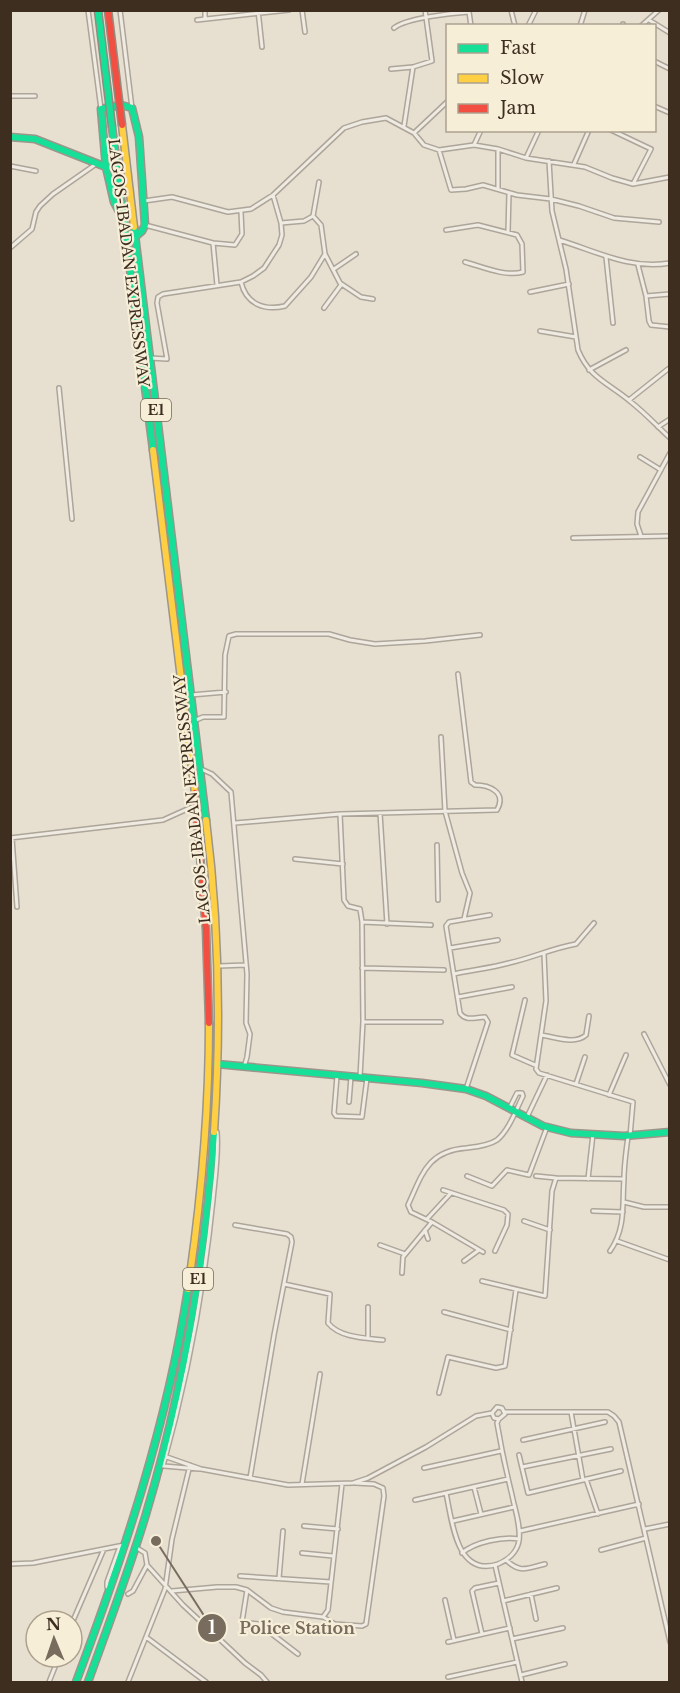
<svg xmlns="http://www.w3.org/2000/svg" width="680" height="1693" font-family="'Libre Baskerville',serif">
  <rect width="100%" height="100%" fill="#e7e0d1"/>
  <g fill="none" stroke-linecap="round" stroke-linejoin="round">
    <defs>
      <path id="street" d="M88 10 101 109
        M120 10 132 108
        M205 10V19
        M258 10 262 47
        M302 10 305 32
        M511 10 515 26
        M469 12 471 26
        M197 20 289 10
        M649 20 670 33
        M528 26 536 10
        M580 26 585 10
        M623 26V24
        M641 26 659 10
        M394 28C406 18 452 13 469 12
        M654 61 670 69
        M391 69 413 67
        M10 96H35
        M654 106 670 113
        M404 126 413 67 432 61 425 10
        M611 130 651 149 633 184
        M414 133 448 101
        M474 145 481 130
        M498 149V189
        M439 150 451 190 466 189 483 185 517 195 551 199 579 206 614 218 659 222
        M526 158 539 130
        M549 161 552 211 566 269 578 350C590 379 609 383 631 402 645 413 657 426 670 438
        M574 164 589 130
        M10 166 36 171
        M144 201 172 197 228 212 251 209 273 195 344 128 362 122 386 118 414 133 424 145 439 150 474 145 498 149 526 158 585 167 612 178 633 184 670 177
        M313 216 321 225 325 254 340 283 361 297 373 299
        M281 223 304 221 313 216 319 182
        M145 225 213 243 235 245 242 234 241 212
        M446 230 478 225 517 235 522 244 523 272C505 277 483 267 465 262
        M508 232 509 193
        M559 240C596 251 630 270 670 263
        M213 243 217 285
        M10 248 32 229 36 212 40 206 53 194 96 164
        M606 257 613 323
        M638 265 646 296 649 321 651 325 670 327
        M334 269 356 254
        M241 282C246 304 264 311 285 306L311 277 325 254
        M530 292 569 284
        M646 296 670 294
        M324 308 341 285
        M540 331 576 337
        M150 358 167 359 157 303 158 297 163 294 241 282 253 276 264 268 279 245 282 235 281 223 273 195
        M589 370 626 350
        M59 388 72 519
        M629 400 668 369
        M658 427 670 419
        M640 457 661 470
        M641 536 637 524 638 512 670 453
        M573 538 670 536
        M191 695 226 692
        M196 720 203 717H224L225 655 229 636 236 634H329L350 640 375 644 425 641 480 635
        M441 737 445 811 462 873 470 893 464 919
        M201 769 212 774 231 792 247 974 246 1023 250 1034 247 1057 244 1067
        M380 813 387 924
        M340 814 344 900 348 906 360 909 362 922 363 1022 360 1077
        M235 823 340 814 497 810C507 792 489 785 475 785L471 782 458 674
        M10 838 163 820 194 806
        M12 838 17 907
        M437 845 438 900
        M295 859 343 864
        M362 922 431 925
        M450 948 498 940
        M544 954 546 1001 536 1069 539 1073 633 1102 630 1136
        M219 966 246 965
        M362 968 444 970
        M454 974C472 970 491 968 509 963 532 958 553 948 576 944L594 923
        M458 997 512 987
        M525 1000 512 1055 535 1065
        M363 1022H441
        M644 1034 670 1085
        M541 1035C555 1037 575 1045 586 1035L589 1016
        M337 1076 334 1113 336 1116 362 1117 367 1078
        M576 1084 585 1057
        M466 1089 488 1022 485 1017C476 1017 466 1022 460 1013L446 926 449 922 490 915
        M609 1095 626 1055
        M349 1102 351 1077
        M527 1117 547 1075
        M467 1176 492 1186 507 1170 529 1175 547 1127
        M536 1176 556 1178
        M588 1179 593 1134
        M443 1190 504 1210 508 1214 507 1225 495 1251
        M624 1202 644 1207H670
        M593 1211 623 1212
        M427 1219 451 1193
        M524 1221 550 1230
        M235 1225 287 1234 291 1237 292 1242 274 1335 250 1478
        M425 1230 428 1239
        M617 1241 670 1260
        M380 1245 405 1254
        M610 1251C626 1228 622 1206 624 1179 624 1165 626 1151 628 1137
        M483 1252 432 1222 411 1212 408 1205C422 1175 427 1151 466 1148 475 1147 488 1146 497 1140 509 1130 516 1110 523 1096L522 1093H517L510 1107
        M464 1261 479 1250
        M402 1273 403 1257 432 1222
        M482 1281 545 1296 552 1191 556 1178 624 1179
        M284 1284 330 1294 328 1323C340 1338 366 1338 383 1340
        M368 1307V1338
        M444 1312 511 1330
        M439 1393 448 1357 496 1368 505 1366 516 1290
        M505 1412H608L614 1416 619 1422 670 1642
        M571 1412 583 1480
        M523 1440 605 1422
        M519 1455 528 1493 621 1471
        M164 1456 201 1469 288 1485 353 1483 368 1478 426 1447 476 1416 492 1413 497 1407 502 1408 505 1414 499 1419 494 1418 492 1413
        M163 1466C187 1380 204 1290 213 1200 215 1178 219 1154 217 1132
        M164 1466 199 1469
        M522 1467 611 1449
        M424 1468 501 1451
        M586 1479 598 1514
        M302 1484 320 1374
        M474 1487 481 1514
        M446 1493C452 1520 456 1578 498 1564 508 1560 517 1552 519 1541 521 1526 515 1510 512 1495 506 1471 501 1447 497 1423L499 1419
        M415 1500 508 1479
        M453 1521 514 1507
        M304 1526 338 1529
        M645 1529 670 1524
        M520 1531 639 1504
        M137 1548 145 1553 147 1565 183 1605 245 1663 261 1675 267 1682
        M601 1550 646 1538
        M302 1553 333 1556
        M462 1553C475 1542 503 1536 519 1539
        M506 1560C521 1574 527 1568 545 1564
        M10 1564 33 1563 124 1545
        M495 1565 522 1682
        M240 1576 331 1582
        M279 1578 283 1531
        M107 1587V1582L120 1546
        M247 1590 242 1622 259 1624 298 1654
        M172 1591 217 1587H236L247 1590 271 1608 283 1612 323 1617 335 1624 362 1626 366 1624 384 1496 383 1488 374 1484 355 1483
        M128 1594 133 1591 147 1565
        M531 1594 536 1619
        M445 1600 454 1640
        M503 1601 557 1588
        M323 1617 328 1610 342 1484
        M72 1623 104 1549
        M482 1634 472 1591 475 1588 499 1583
        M146 1637 206 1682
        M512 1639 563 1628
        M448 1642 510 1628
        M521 1675 565 1664
        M448 1677 517 1662
        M49 1682 59 1657
        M128 1682 165 1589 172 1539 190 1465"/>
      <path id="fast" d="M132 108 139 137 145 225 142 231 135 237
        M112 127 153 450
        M10 137 35 139 106 167 101 109 121 105 132 108
        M106 167 114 202 121 215
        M134 227 206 820
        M217 1064 422 1083 466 1089 486 1096 543 1126 571 1133 624 1136 670 1132
        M76 1682C124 1554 167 1425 188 1289
        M88 1682C108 1626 129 1571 146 1514 183 1390 205 1261 214 1132"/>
      <path id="slow" d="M122 125 134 227
        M153 450 195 793
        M206 820C219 923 221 1028 214 1132
        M188 1289C201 1201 209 1112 209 1023"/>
      <path id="jam" d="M195 793 206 930 209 1023"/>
    </defs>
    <!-- street casing -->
    <use href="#street" stroke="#ada599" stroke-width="6"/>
    <!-- fast casing -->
    <use href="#fast" stroke="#9c958a" stroke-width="9"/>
    <!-- slow casing -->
    <use href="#slow" stroke="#9c958a" stroke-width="9"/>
    <!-- jam casing -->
    <use href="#jam" stroke="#9c958a" stroke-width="9"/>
    <!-- street -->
    <use href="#street" stroke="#efebe3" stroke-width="3"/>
    <!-- fast -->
    <use href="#fast" stroke="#16e098" stroke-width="6"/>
    <!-- slow -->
    <use href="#slow" stroke="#ffcf43" stroke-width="6"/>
    <!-- jam -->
    <use href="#jam" stroke="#f24e42" stroke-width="6"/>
    <defs>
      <path id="fast-bridge" d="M98 10 112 127"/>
      <path id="jam-bridge" d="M108 10 122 125"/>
    </defs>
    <!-- fast-bridge casing -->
    <use href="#fast-bridge" stroke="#928b80" stroke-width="9" stroke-linecap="butt"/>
    <!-- jam-bridge casing -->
    <use href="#jam-bridge" stroke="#928b80" stroke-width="9" stroke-linecap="butt"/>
    <!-- fast-bridge -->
    <use href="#fast-bridge" stroke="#16e098" stroke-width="6"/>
    <!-- jam-bridge -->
    <use href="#jam-bridge" stroke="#f24e42" stroke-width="6"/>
  </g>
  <g text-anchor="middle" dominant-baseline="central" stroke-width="4.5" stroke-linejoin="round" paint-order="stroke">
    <!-- shield labels -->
    <g fill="#f7eed8" stroke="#756857" stroke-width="1.5">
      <rect x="141" y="399" width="30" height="22" rx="4.5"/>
      <rect x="183" y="1268" width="30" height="22" rx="4.5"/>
    </g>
    <g font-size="14" font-weight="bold" fill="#3d2e20">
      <text x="156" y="410">E1</text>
      <text x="198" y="1279">E1</text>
    </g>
    <!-- street labels -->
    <g font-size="15" fill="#3d2e20" stroke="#f7eed8">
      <text transform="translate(129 263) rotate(83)">LAGOS-IBADAN EXPRESSWAY</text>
      <text transform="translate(192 799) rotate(-96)">LAGOS-IBADAN EXPRESSWAY</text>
    </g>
  </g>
  <!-- callouts -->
  <path fill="none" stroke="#786c5e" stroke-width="2" d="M156 1541L212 1628"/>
  <g fill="#786c5e" stroke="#f7eed8" stroke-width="2">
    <circle cx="156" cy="1541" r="6"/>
    <circle cx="212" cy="1628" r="15"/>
  </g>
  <g font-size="18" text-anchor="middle" font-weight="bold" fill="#fff">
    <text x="212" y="1634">1</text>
  </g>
  <g font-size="16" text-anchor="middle" font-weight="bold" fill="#786c5e" stroke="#f7eed8" stroke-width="4.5" stroke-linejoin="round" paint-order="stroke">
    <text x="297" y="1634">Police Station</text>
  </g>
  <!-- border -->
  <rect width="680" height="1693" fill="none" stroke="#3d2e20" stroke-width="24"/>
  <!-- legend -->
  <rect x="446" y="24" width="210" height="108" fill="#f7eed8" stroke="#ada18e" stroke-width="1.5"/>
  <rect x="458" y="44" width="30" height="9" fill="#16e098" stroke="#ada18e" stroke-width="1.5"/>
  <text x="500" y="54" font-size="18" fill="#3d2e20">Fast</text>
  <rect x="458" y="74" width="30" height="9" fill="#ffcf43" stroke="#ada18e" stroke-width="1.5"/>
  <text x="500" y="84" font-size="18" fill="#3d2e20">Slow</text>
  <rect x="458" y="104" width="30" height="9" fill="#f24e42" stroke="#ada18e" stroke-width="1.5"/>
  <text x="500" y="114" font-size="18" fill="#3d2e20">Jam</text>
  <!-- north arrow -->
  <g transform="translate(54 1639) rotate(358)"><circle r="28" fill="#f7eed8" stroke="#ada18e" stroke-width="1.5"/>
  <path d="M0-4.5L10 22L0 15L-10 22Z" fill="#786c5e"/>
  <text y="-9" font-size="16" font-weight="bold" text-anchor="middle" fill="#3d2e20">N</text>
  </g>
</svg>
